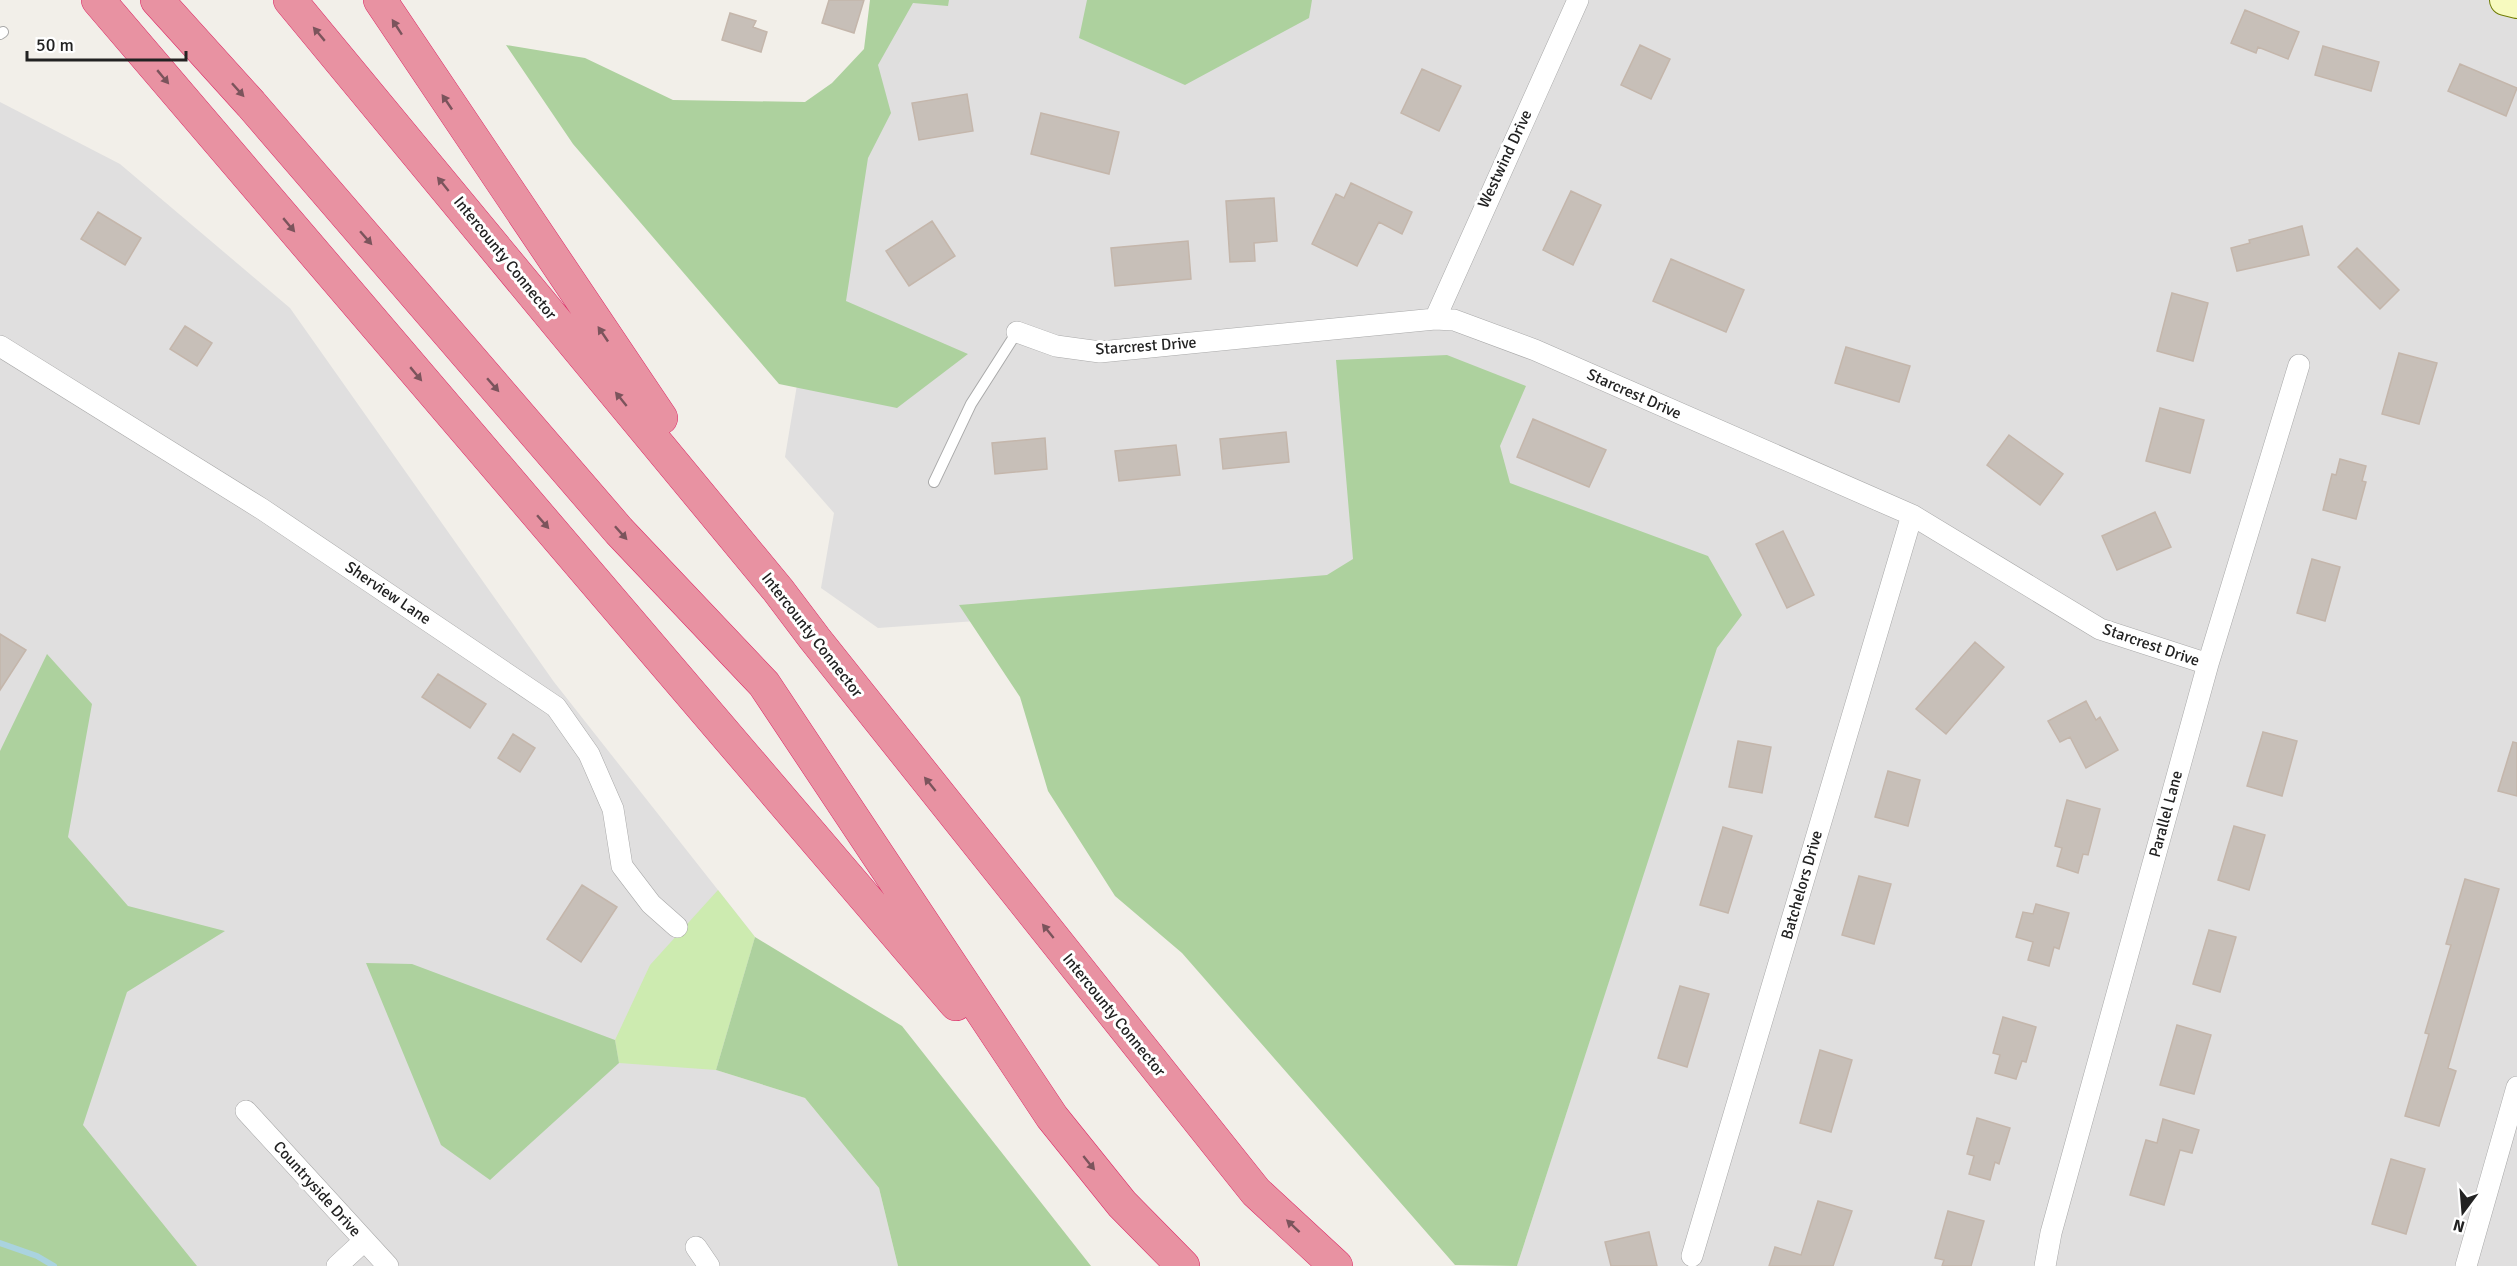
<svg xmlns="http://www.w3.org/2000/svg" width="2517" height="1266" font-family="Signika,sans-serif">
  <rect width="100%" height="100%" fill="#f2efe9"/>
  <!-- residential -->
  <path fill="#e0dfdf" d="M892 0H2517V1266H1517L1716 648 1116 611 878 628 821 588 834 513 785 457 842 115Z
    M0 102 120 164 290 308 554 682 755 937 716 1070 805 1098 879 1188 898 1266H0Z"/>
  <!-- grass -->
  <path fill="#cdebb0" d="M718 890 755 937 716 1070 619 1063 615 1040 650 965Z"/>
  <!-- forest -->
  <path fill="#add19e" d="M870 0H949L948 6 913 3 878 65 891 113 868 158 846 301 968 354 897 408 779 384 573 144 506 45 585 58 673 100 805 102 832 83 864 49Z
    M1087 0H1312L1309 18 1185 85 1079 38Z
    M1447 355 1526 386 1500 446 1510 483 1708 556 1742 615 1717 648 1517 1266 1455 1265 1182 953 1115 896 1048 791 1020 697 959 605 1327 575 1353 559 1336 360Z
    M47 654 92 704 68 837 128 906 225 931 127 992 83 1125 197 1266H0V751Z
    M755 937 902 1026 1091 1266H898L879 1188 805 1098 716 1070Z
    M366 963 412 964 615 1040 619 1063 490 1180 441 1145Z"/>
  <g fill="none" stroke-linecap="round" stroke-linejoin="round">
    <!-- stream -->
    <path stroke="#aad3df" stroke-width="6" d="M0 1243 37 1256 54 1266"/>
  </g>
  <!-- building -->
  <path fill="#c7bfb8" stroke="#c4b6ab" stroke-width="1.5" d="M829 0H864L854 33 822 23Z
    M2245 10 2299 32 2288 59 2258 47 2256 53 2231 43Z
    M730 13 756 21 753 27 767 32 761 52 722 40Z
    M1640 45 1670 59 1651 99 1621 85Z
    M2323 46 2379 62 2371 91 2315 75Z
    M2460 64 2517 88 2506 116 2448 91Z
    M1422 69 1461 86 1439 131 1401 113Z
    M967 94 973 131 919 140 912 103Z
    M1041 113 1119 132 1109 174 1031 154Z
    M1351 183 1412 212 1402 234 1379 222 1357 266 1312 244 1336 194 1344 198Z
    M1571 191 1601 205 1573 265 1543 250Z
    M1274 198 1277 241 1254 243 1255 261 1230 262 1226 201Z
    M98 212 141 238 125 265 81 239Z
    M932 221 955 256 909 286 886 251Z
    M2302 226 2309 255 2237 271 2231 248 2250 243 2249 240Z
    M1188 241 1191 279 1115 286 1111 248Z
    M2357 248 2399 290 2380 309 2338 267Z
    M1671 259 1744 290 1726 332 1653 301Z
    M2172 293 2208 303 2193 361 2157 351Z
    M185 326 212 343 197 366 170 349Z
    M1846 347 1910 366 1899 402 1835 383Z
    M2399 353 2437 363 2419 424 2382 414Z
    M2160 408 2204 420 2190 473 2146 461Z
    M1533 419 1606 450 1589 487 1517 457Z
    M1286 432 1289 462 1223 469 1220 439Z
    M2009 435 2063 474 2040 505 1987 465Z
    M1045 438 1047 469 995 474 992 443Z
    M1176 445 1180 475 1119 481 1115 451Z
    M2340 459 2366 466 2362 481 2366 482 2356 519 2323 510 2332 474 2336 475Z
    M2155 512 2171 547 2117 570 2102 536Z
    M1783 531 1814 595 1787 608 1756 544Z
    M2312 559 2340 567 2325 621 2297 613Z
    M0 634 26 650 0 690Z
    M1975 642 2004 667 1946 734 1916 709Z
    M438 674 486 704 470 728 422 697Z
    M2086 701 2096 720 2100 717 2118 750 2086 768 2070 737 2060 742 2048 721Z
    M2263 732 2297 741 2282 796 2247 786Z
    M513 734 535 748 520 772 498 758Z
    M1738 741 1771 747 1762 793 1729 787Z
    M2513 742 2517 743V796L2498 791Z
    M1888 771 1920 780 1908 826 1875 817Z
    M2067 800 2100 809 2088 855 2083 854 2078 873 2057 866 2062 848 2055 846Z
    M2234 826 2265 835 2249 890 2218 880Z
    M1723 827 1752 836 1728 913 1700 905Z
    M1859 876 1891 884 1874 944 1842 935Z
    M2465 879 2499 889 2448 1068 2456 1071 2439 1126 2405 1116 2429 1034 2425 1033 2451 945 2446 944Z
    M582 885 617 907 581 962 547 939Z
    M2036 904 2069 913 2059 949 2054 947 2049 966 2028 960 2033 942 2016 937 2023 912 2033 914Z
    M2209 930 2236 937 2220 992 2193 984Z
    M1680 986 1709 994 1687 1067 1658 1058Z
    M2003 1017 2036 1027 2026 1062 2022 1061 2016 1079 1995 1073 2000 1055 1993 1053Z
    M2177 1025 2211 1035 2194 1094 2160 1085Z
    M1820 1050 1852 1060 1831 1132 1800 1123Z
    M1977 1118 2010 1128 1999 1164 1995 1162 1990 1180 1969 1174 1974 1156 1967 1154Z
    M2163 1119 2199 1130 2192 1153 2180 1150 2164 1205 2130 1195 2146 1140 2157 1143Z
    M2391 1159 2425 1169 2406 1234 2372 1224Z
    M1818 1201 1852 1211 1833 1266H1769L1775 1247 1801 1255Z
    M1948 1211 1984 1221 1971 1266H1942L1944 1260 1935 1258Z
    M1649 1232 1657 1266H1611L1605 1242Z"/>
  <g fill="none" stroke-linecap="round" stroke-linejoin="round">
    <defs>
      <path id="lane" d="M0 34 3 32
        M934 482 971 404 1017 332"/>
      <path id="street" d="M1435 319 1578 0
        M1017 332 1056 346 1100 352 1435 319 1454 320 1535 350 1912 515 2100 629 2208 664
        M0 346 262 509 556 707 589 754 613 809 622 866 651 904 677 927
        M246 1111 388 1266
        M696 1247 709 1266
        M1692 1256 1912 515
        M337 1266 364 1241
        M2045 1266 2051 1233 2208 664 2299 365
        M2466 1266 2517 1087"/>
      <path id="secondary" d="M2505 0 2517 3"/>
      <path id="highway" d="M98 0 956 1004
        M157 0 251 104 619 531 764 684 1052 1117 1122 1204 1183 1266
        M290 0 778 590 815 639 1256 1192 1336 1266
        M380 0 661 418"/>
    </defs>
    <!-- lane casing -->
    <use href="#lane" stroke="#a9a9a9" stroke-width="12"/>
    <!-- street casing -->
    <use href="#street" stroke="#a9a9a9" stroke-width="22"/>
    <!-- secondary casing -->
    <use href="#secondary" stroke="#707d05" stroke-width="32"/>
    <!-- highway casing -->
    <use href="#highway" stroke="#dc2a67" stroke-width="34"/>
    <!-- lane -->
    <use href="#lane" stroke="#fff" stroke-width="10"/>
    <!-- street -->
    <use href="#street" stroke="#fff" stroke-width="21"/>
    <!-- secondary -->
    <use href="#secondary" stroke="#f7fabf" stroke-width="30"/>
    <!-- highway -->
    <use href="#highway" stroke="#e892a2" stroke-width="33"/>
  </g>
  <!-- one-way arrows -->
  <defs><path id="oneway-solid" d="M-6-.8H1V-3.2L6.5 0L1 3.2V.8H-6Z" transform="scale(1.5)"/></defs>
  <g fill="#7b545c">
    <use href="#oneway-solid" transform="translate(397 27) rotate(-123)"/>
    <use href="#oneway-solid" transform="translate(319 34) rotate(-130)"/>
    <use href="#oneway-solid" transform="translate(163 77) rotate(50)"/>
    <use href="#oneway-solid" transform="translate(238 90) rotate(48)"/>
    <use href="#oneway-solid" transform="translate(447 102) rotate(-124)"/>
    <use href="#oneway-solid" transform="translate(443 184) rotate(-129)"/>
    <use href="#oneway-solid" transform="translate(289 225) rotate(50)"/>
    <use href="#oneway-solid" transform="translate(366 238) rotate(49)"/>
    <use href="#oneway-solid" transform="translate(603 334) rotate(-124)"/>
    <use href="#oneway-solid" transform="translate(416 374) rotate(50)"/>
    <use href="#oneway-solid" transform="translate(493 385) rotate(49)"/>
    <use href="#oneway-solid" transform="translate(621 399) rotate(-129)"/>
    <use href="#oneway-solid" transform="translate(543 522) rotate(49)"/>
    <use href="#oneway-solid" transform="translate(621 533) rotate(48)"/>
    <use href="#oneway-solid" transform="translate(930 784) rotate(-129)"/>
    <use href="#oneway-solid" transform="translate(1048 931) rotate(-129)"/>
    <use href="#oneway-solid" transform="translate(1089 1163) rotate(51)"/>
    <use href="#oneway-solid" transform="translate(1293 1226) rotate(-137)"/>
  </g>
  <g text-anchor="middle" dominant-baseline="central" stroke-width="6" stroke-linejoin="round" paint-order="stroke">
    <!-- street labels -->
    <g font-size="16" fill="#222" stroke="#fff">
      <text transform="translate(1505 159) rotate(-65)">Westwind Drive</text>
      <text transform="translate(505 258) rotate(51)">Intercounty Connector</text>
      <text transform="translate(1146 346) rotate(-4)">Starcrest Drive</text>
      <text transform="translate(1634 394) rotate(24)">Starcrest Drive</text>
      <text transform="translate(388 593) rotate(34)">Sherview Lane</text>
      <text transform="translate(812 635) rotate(52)">Intercounty Connector</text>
      <text transform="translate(2151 645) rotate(19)">Starcrest Drive</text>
      <text transform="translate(2166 814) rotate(-75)">Parallel Lane</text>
      <text transform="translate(1802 885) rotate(-74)">Batchelors Drive</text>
      <text transform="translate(1114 1015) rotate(51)">Intercounty Connector</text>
      <text transform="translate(317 1189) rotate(48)">Countryside Drive</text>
    </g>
  </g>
  <!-- north arrow -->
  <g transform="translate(2463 1212) rotate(196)" stroke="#ffffff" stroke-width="4.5" paint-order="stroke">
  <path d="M0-4.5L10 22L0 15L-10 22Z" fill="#222222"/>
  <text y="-9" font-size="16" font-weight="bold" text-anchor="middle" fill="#222222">N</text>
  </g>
  <!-- scale -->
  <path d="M27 51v9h159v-9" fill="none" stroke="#222222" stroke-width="3"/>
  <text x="36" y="51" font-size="18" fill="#222222" stroke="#ffffff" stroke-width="4.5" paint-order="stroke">50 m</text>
</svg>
